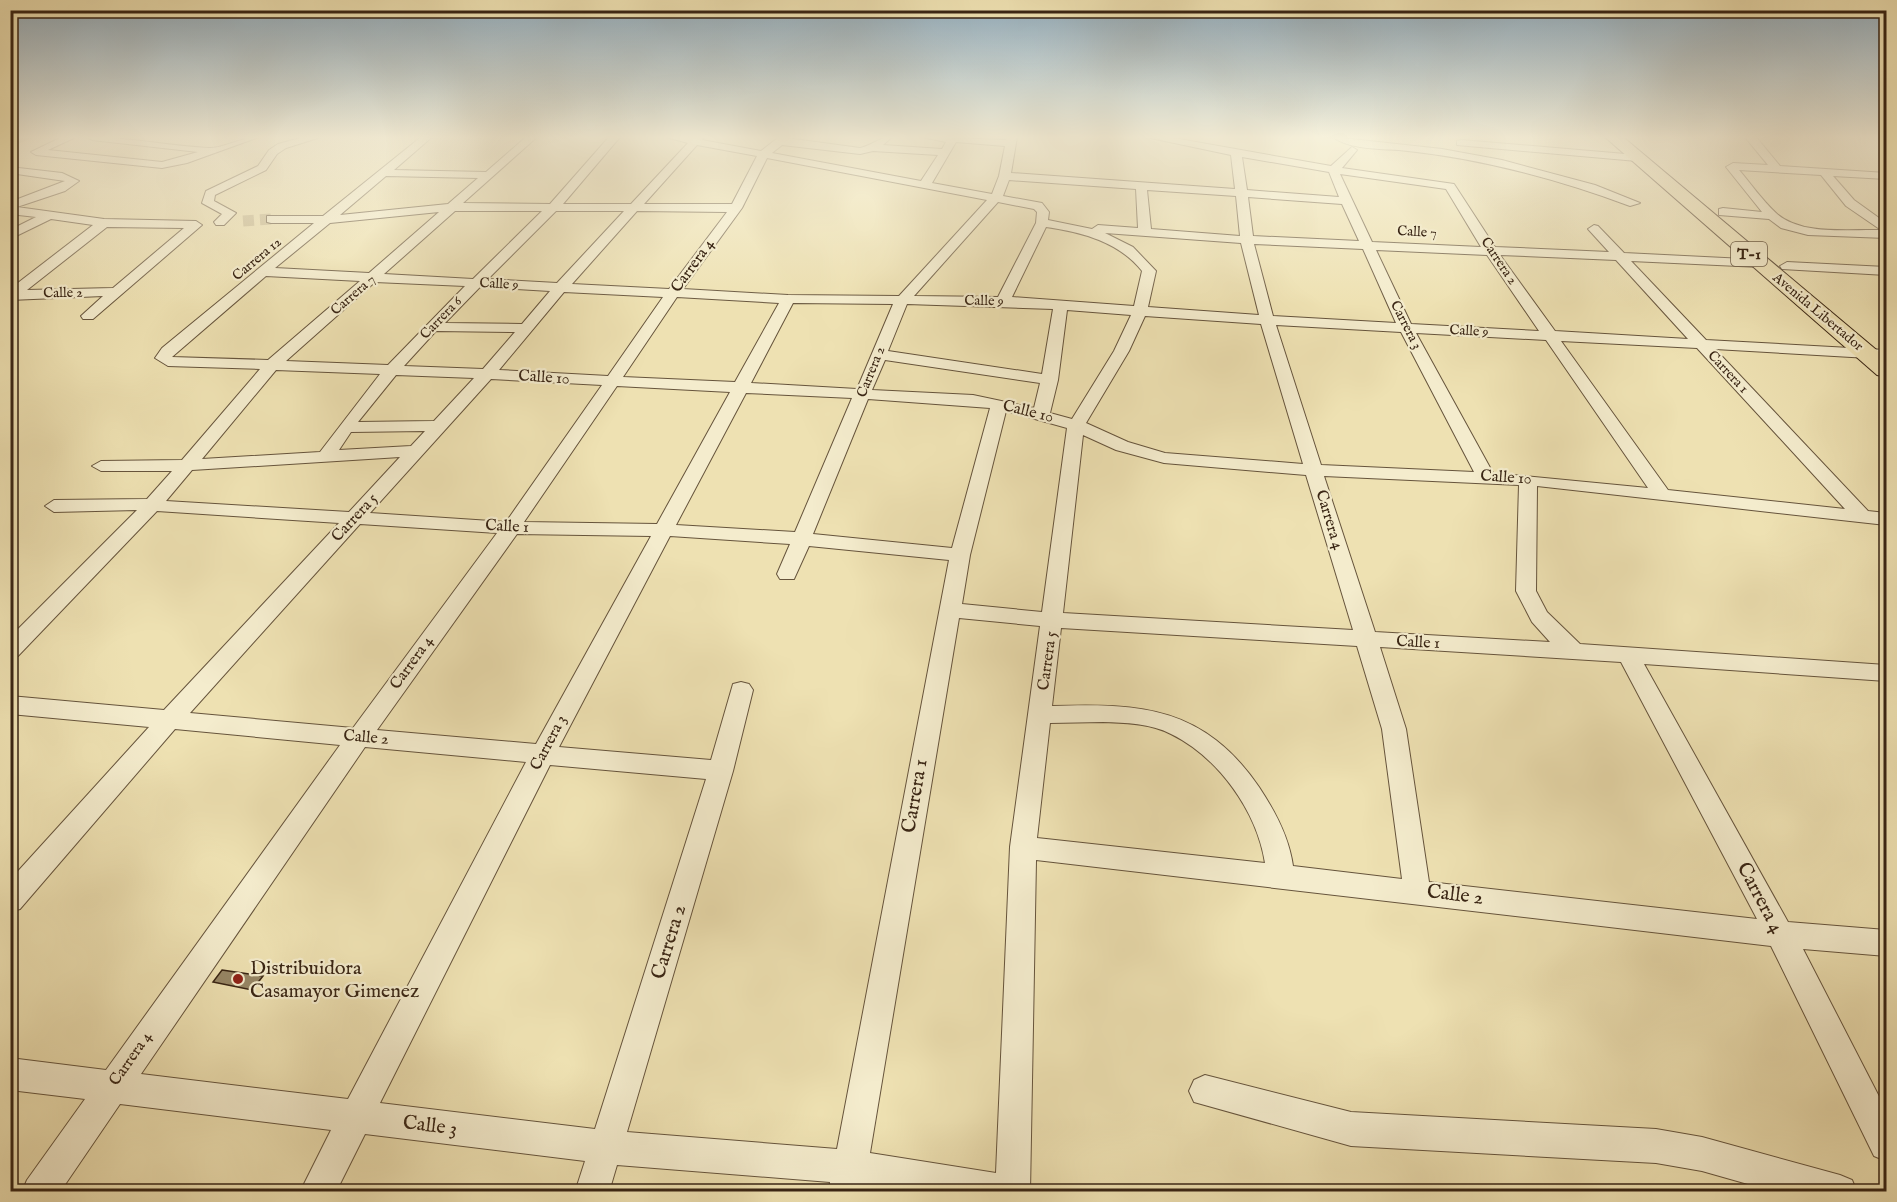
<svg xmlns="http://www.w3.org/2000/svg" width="1897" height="1202" font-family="'IM FELL English',serif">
  <rect width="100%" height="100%" fill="#eee1b2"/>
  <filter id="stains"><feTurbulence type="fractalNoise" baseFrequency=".00333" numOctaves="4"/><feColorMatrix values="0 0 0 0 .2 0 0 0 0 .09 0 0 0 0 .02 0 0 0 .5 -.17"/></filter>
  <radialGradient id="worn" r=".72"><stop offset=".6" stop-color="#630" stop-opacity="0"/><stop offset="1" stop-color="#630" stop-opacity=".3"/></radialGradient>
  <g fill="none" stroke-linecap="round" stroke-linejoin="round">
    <!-- river -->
    <path fill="#b0a17c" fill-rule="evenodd" d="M10 137H33L10 148Z"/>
  </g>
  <!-- building -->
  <path fill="#978766" stroke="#392514" stroke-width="1.5" d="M222 970 263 976 252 990 213 982Z"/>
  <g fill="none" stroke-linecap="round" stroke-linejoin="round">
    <!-- minor-tunnel -->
    <path stroke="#cabb92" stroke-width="11" stroke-dasharray="11 6" stroke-linecap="butt" d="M243 221 271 219"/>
    <defs>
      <path id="minor" d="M62 137H76L48 150 162 162 198 152 92 140 87 137C128 137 169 146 209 148 222 149 241 137 259 137L187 163 162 168 36 155 31 152Z
        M304 137H321L286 148 277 154 266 170 215 195 214 201 236 213 224 225H216L214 222 222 214 202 203 206 191 258 166 269 150 278 144Z
        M421 137H432L394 170 486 172 526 137H537L463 203 550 204 609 137H620L563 204H631L688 143 666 137H704L702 140 761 151 779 137 860 148C873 145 879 137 892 137L883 145 942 149 946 142 922 137 1006 140 1007 137H1017L1011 173 1235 189 1231 155 1146 137H1168L1331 166 1352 147 1357 150 1342 168 1454 184 1495 247 1609 252 1588 229 1594 225 1598 226 1624 253 1765 260V266L1760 267 1631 261 1706 340 1886 350V359L1715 349 1868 511 1886 513V525L1537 486 1536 591 1547 612 1580 644 1886 665V681L1644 664 1788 922 1886 930V956L1803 949 1886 1110V1161L1874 1156 1771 946 1036 860 1030 1192H896L864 1186 863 1192H829L830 1182 617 1165 609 1192H575L585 1161 365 1134 336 1192H300L331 1130 120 1104 60 1192H22L27 1180 85 1099 10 1090V1058L106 1070 340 745 175 729 20 909 10 912V880L149 727 10 714V696L164 710 339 523 157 511 18 656 10 659V637L137 510 54 512 45 506 54 500 147 499 172 471H101L92 466 101 461 182 460 260 369 168 366 155 358 162 348 314 223H271L267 222V216H323ZM956 142 1005 146 999 176 992 194 932 183ZM697 145 757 156 732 204H644ZM782 145 860 154 873 151 938 155 921 181 772 153ZM1242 157 1329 172 1339 197 1247 190ZM767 158 987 200 899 296 788 295 683 289 742 208ZM1340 174 1446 189 1481 247 1372 242ZM386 176 478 178 448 204 340 215ZM1009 180 1136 189 1138 228 1098 225 1092 229 1048 220 1049 212 1042 203 1003 196ZM1147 190 1236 196 1240 236 1151 229ZM1248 197 1342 204 1359 241 1253 236ZM998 202 1034 209 1037 212 1036 223 998 297 914 296ZM455 211H542L473 279 384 274ZM556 211H624L557 283 488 279ZM637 211 727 212 669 289 572 284ZM439 212 369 273 275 268 330 223ZM1046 227C1082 232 1119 242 1142 271L1134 306 1012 297ZM1105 233 1241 243 1259 315 1148 307 1156 271 1133 247ZM1254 244 1363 249 1396 323 1273 316ZM1376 250 1487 255 1539 331 1411 324ZM1500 255 1616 260 1688 339 1555 331ZM266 276 360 281 268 360 172 357ZM375 282 465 286 388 365 286 361ZM480 287 550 291 522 324 445 323ZM564 292 663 297 608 376 499 370ZM677 297 779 303 735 382 623 377ZM793 303 893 304 857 389 751 383ZM907 304 1053 309 1042 374 888 351ZM1067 310 1131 315 1114 351 1072 419 1050 413 1058 380ZM1145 316 1261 324 1303 464 1165 453 1128 442 1086 423 1129 351ZM1276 325 1401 332 1474 472 1321 465ZM436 331 515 332 483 369 404 366ZM1416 333 1546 340 1648 488 1493 473ZM1561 341 1697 348 1845 509 1668 490ZM885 360 1040 383 1034 408 973 395 872 390ZM276 370 380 374 320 452 202 459ZM396 375 474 378 434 421 358 422ZM491 379 602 385 506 522 370 513ZM617 386 730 392 657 524 524 522ZM746 393 852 398 795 532 676 525ZM868 399 990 408 952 548 813 534ZM1006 411 1067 428 1042 612 962 604 970 555ZM425 431 411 446 339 450 351 432ZM1083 435 1116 450 1164 463 1306 475 1353 630 1063 613ZM400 457 349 512 166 501 192 470ZM1324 476 1519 485 1516 591 1532 622 1550 642 1375 632ZM360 524 497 533 353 728 190 713ZM517 534 651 536 536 744 377 730ZM670 536 790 544 777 574 780 579H794L809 546 949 560 837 1149 627 1132 733 771 753 690 749 684 741 682 733 684 711 760 559 747ZM959 618 1040 626 1010 847 996 1173 870 1153ZM1061 628 1357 646 1382 729 1402 879 1293 866C1289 837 1275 811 1259 787 1204 707 1142 703 1052 706ZM1380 647 1621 662 1757 919 1429 882 1406 729ZM1103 722C1126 723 1150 723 1171 734 1218 757 1257 811 1265 863L1037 838 1050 723ZM365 747 526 762 348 1099 141 1074ZM550 765 706 779 595 1129 380 1103Z
        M1333 137 1442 149 1502 160 1595 185 1640 203 1630 206C1555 178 1479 158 1399 150 1380 149 1348 149 1333 137Z
        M1745 137H1756L1780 166 1886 173V179L1833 176 1854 200 1886 223V238L1808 235 1781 228 1769 219 1719 215V209L1723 208 1762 212 1726 167 1733 163 1768 165ZM1739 170 1821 175 1846 206 1881 230C1849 229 1801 236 1776 213 1762 200 1751 184 1739 170Z
        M1461 140 1637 155 1642 158 1637 161 1457 145V141Z
        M10 167 62 173 79 181 65 191 17 207 104 219 196 221 202 225 93 319H83L81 316 103 296 10 300V289L93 225 51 219 10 239V230L36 217 10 214V202L65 181 10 173ZM107 227 184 228 113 288 27 290Z
        M1787 262 1886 267V275L1782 269 1780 266Z
        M1205 1075 1351 1112 1656 1129 1702 1137 1840 1175 1852 1180 1857 1192H1776L1702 1171 1656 1163 1351 1146 1194 1102 1189 1091 1194 1080Z"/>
      <path id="primary" d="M1605 137H1623L1886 358V377L1877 375Z"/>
    </defs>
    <!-- minor casing -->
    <use href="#minor" stroke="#66543c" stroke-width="2"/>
    <!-- primary casing -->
    <use href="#primary" stroke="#392514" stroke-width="2"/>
    <!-- minor -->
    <use href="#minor" fill="#f4eccd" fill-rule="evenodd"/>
    <!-- primary -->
    <use href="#primary" fill="#eee1b2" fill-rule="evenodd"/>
  </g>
  <!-- sky -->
  <linearGradient id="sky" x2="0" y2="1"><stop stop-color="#91acbd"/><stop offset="0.45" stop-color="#f7f2dc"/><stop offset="1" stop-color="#f7f2dc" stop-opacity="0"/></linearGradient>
  <rect width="1897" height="305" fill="url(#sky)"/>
  <!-- markers -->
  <circle fill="#8f2418" stroke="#f4eccd" stroke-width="2" cx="238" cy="979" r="6"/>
  <g text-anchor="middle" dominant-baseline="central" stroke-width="4.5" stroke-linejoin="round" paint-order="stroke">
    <!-- far-street labels -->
    <g font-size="14" fill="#392514" stroke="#f4eccd">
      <text transform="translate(1417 232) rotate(3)">Calle 7</text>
      <text transform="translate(257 259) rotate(-40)">Carrera 12</text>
      <text transform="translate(1499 261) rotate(56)">Carrera 2</text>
      <text transform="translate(499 284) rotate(3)">Calle 9</text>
      <text transform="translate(63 293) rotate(-1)">Calle 2</text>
      <text transform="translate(353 295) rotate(-41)">Carrera 7</text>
      <text transform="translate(984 301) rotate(1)">Calle 9</text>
      <text transform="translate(1818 312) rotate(40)">Avenida Libertador</text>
      <text transform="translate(441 318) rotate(-46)">Carrera 6</text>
      <text transform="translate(1406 325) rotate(63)">Carrera 3</text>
      <text transform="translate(1469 331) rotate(3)">Calle 9</text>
      <text transform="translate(871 372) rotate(-68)">Carrera 2</text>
      <text transform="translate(1728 372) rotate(47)">Carrera 1</text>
    </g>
    <!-- shield labels -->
    <rect fill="#f4eccd" stroke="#71614c" stroke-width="1.5" x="1731" y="242" width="36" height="24" rx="4.5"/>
    <g font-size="15" font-weight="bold" fill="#392514">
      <text x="1749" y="254">T-1</text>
    </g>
    <!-- street labels -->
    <g font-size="16" fill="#392514" stroke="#f4eccd">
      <text transform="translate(693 266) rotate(-54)">Carrera 4</text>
      <text transform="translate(544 378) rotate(4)">Calle 10</text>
      <text transform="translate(1028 412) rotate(14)">Calle 10</text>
      <text transform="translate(1506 478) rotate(4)">Calle 10</text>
      <text transform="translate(355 518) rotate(-47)">Carrera 5</text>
      <text transform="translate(1329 520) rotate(73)">Carrera 4</text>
      <text transform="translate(507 527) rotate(3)">Calle 1</text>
      <text transform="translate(1418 643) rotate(3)">Calle 1</text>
      <text transform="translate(1048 661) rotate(-82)">Carrera 5</text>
      <text transform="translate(412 663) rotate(-54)">Carrera 4</text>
      <text transform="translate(366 738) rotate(5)">Calle 2</text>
      <text transform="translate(549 743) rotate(-62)">Carrera 3</text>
      <text transform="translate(131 1059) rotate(-55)">Carrera 4</text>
    </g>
    <!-- near-street labels -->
    <g font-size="20" fill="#392514" stroke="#f4eccd">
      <text transform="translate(915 796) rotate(-80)">Carrera 1</text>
      <text transform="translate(1455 895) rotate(7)">Calle 2</text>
      <text transform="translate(1760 898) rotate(62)">Carrera 4</text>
      <text transform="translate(669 942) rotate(-73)">Carrera 2</text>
      <text transform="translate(430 1126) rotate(7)">Calle 3</text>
    </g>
    <!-- near-poi labels -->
    <g font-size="20" fill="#392514" stroke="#f4eccd" text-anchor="start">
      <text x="250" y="968">Distribuidora<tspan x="250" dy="23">Casamayor Gimenez</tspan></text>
    </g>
  </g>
  <!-- margin -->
  <rect width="1897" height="1202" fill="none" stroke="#eee1b2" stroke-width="36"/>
  <rect x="12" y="12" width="1873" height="1178" fill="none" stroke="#392514" stroke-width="3"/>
  <rect x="18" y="18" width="1861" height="1166" fill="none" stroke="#392514" stroke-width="1.5"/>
  <rect width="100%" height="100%" filter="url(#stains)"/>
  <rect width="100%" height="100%" fill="url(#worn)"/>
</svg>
